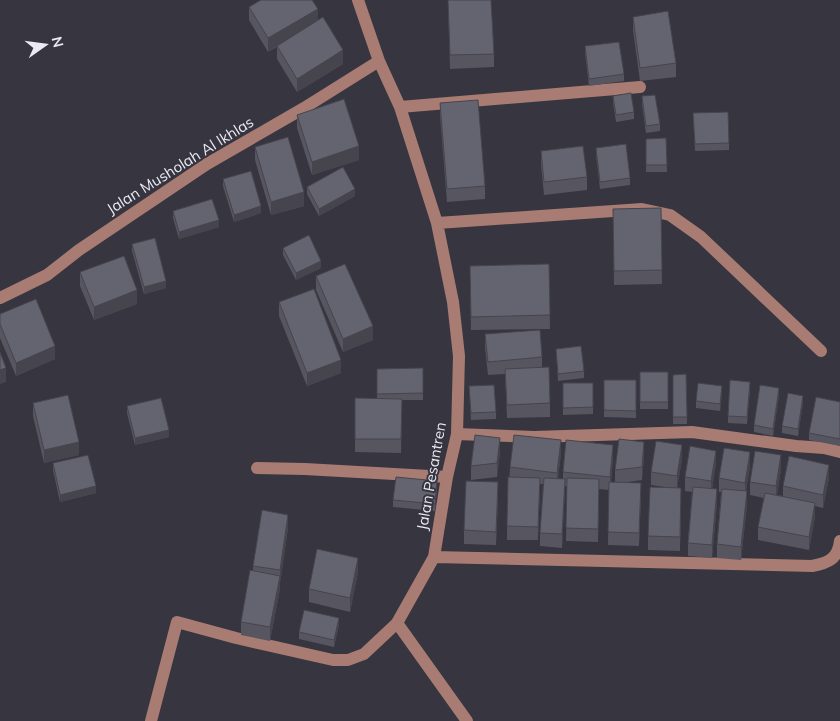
<svg xmlns="http://www.w3.org/2000/svg" width="840" height="721" font-family="Mulish,sans-serif">
  <rect width="100%" height="100%" fill="#363540"/>
  <g fill="none" stroke-linecap="round" stroke-linejoin="round">
    <!-- minor -->
    <path stroke="#a87c72" stroke-width="12" d="M400 107 640 87
      M437 223 642 209 670 215 701 237 821 351
      M0 298 47 275 79 250 207 164 304 108 379 61
      M457 434 534 437 692 432 796 446 824 448 840 452
      M257 468 305 469 447 477
      M434 557 812 566C828 563 838 559 840 541
      M397 623 467 721
      M151 721 177 622 236 638 333 660H348L364 654 397 623 434 557 447 477 457 434 459 356 453 302 437 223 400 107 379 61 358 0"/>
  </g>
  <!-- wall -->
  <path fill="#565560" d="M448 0 494 54V67L450 69Z
    M249 7 318 20 343 64 297 92 277 59V47L268 52 249 20Z
    M633 17 676 63V77L640 81 633 30Z
    M585 46 624 74V81L589 86 585 53Z
    M613 96 634 112V119L616 122 613 103Z
    M642 96 660 124V131L646 133 642 104Z
    M440 103 485 186V199L447 202 440 116Z
    M693 113 729 143V150L695 151Z
    M297 115 359 160 312 175 297 128Z
    M666 138 667 172H646V139Z
    M255 147 304 206 271 215 255 160Z
    M596 148 630 178V185L600 189 596 155Z
    M541 151 587 177V190L544 195 541 165Z
    M223 179 261 213 234 222 223 186Z
    M307 187 355 196 319 216 307 194Z
    M661 208 662 284 614 285 613 209Z
    M173 211 219 227 179 239 173 218Z
    M132 244 166 288 144 294 132 251Z
    M283 248 321 268 296 280 283 255Z
    M549 264 550 329 471 330 470 266Z
    M80 272 137 304 94 320 80 286Z
    M316 276 373 340 343 352 316 290Z
    M279 302 341 373 307 386 279 316Z
    M0 314 55 359 16 376 0 338Z
    M485 334 542 357V368L550 403V417L507 418 505 374 488 375 485 348Z
    M556 349 584 371V378L558 381Z
    M423 368V400H402L401 453 355 452V398L377 399V369Z
    M640 372H668V409H640Z
    M686 374 687 424H673V375Z
    M604 380H636V418L604 417Z
    M563 383H593V414L563 415Z
    M469 386 496 412V419L471 420Z
    M750 389 747 424 728 423V416Z
    M722 393 720 411 696 408V401Z
    M779 395 773 436 754 432V425Z
    M840 402V446L809 440V433Z
    M33 403 79 455 44 463 33 416Z
    M803 403 798 436 782 433V426Z
    M127 406 169 437 135 445 127 413Z
    M500 452 497 477 471 480V466Z
    M561 453 558 479H563V472L613 458 611 482H615V470L644 456 642 480 620 483 641 497 639 546 608 545 609 490 599 489 598 542 566 541 567 486H565L562 548 540 546V533L543 484H540L538 540H507V526L510 467Z
    M682 459 677 488 681 501 680 551 648 550V536L664 487 651 485V472Z
    M53 463 96 493 60 502 53 470Z
    M716 464 712 489 717 503 712 558 688 556V543L692 492 685 491V477Z
    M750 466 746 491 747 505 741 560 717 558V544L721 492H719V478Z
    M781 469 777 495 783 496V486L829 478 823 508 815 506V517L809 550 758 540V527L764 498 750 495V482Z
    M437 488 435 511 393 507V500Z
    M498 496 496 545 464 544V530Z
    M288 528 280 583V589L270 641 241 635V622L253 571V566Z
    M358 572 350 612 309 602V589Z
    M339 625 334 647 299 639V632Z"/>
  <!-- shaded-wall -->
  <path fill="#46454e" d="M318 9V22L268 52V38Z
    M343 50V64L297 92V79Z
    M359 146V160L312 175V162Z
    M355 189V196L319 216V209Z
    M304 192V206L271 215V202Z
    M261 206V213L234 222V215Z
    M219 220V227L179 239V232Z
    M321 261V268L296 280V273Z
    M166 281V288L144 294V287Z
    M137 290V304L94 320V307Z
    M373 326V340L343 352V339Z
    M55 346V359L16 376V363Z
    M341 360V373L307 386V373Z
    M6 368V382L0 384V370Z
    M722 386V393L720 411V404Z
    M779 388V395L773 436V429Z
    M803 396V403L798 436V429Z
    M169 430V437L135 445V438Z
    M500 438V452L497 477V463Z
    M561 440V453L557 486V473Z
    M79 442V455L44 463V450Z
    M644 442V456L642 480V467Z
    M613 445V458L610 491V477Z
    M682 445V459L677 490V476Z
    M716 451V464L711 494V481Z
    M750 452V466L745 496V483Z
    M781 455V469L776 500V486Z
    M829 465V478L823 508V495Z
    M565 479V493L562 548V534Z
    M437 481V488L435 511V504Z
    M96 486V493L60 502V495Z
    M717 489V503L712 558V545Z
    M747 491V505L741 560V547Z
    M815 503V517L809 550V537Z
    M288 515V528L280 583V570Z
    M358 558V572L350 612V598Z
    M280 576V589L270 641V627Z
    M339 618V625L334 647V640Z"/>
  <!-- building -->
  <path fill="#646370" stroke="#46454e" d="M261 0H312L318 9 268 38 249 7Z
    M448 0H491L494 54 450 55Z
    M668 11 676 63 640 68 633 17Z
    M323 17 343 50 297 79 277 46Z
    M619 42 624 74 589 79 585 46Z
    M631 93 634 112 616 115 613 96Z
    M655 95 660 124 646 126 642 96Z
    M344 99 359 146 312 162 297 115Z
    M478 100 485 186 447 189 440 103Z
    M728 112 729 143 695 144 693 113Z
    M288 137 304 192 271 202 255 147Z
    M666 138 667 165H646V139Z
    M626 144 630 178 600 182 596 148Z
    M583 146 587 177 544 182 541 151Z
    M343 167 355 189 319 209 307 187Z
    M251 171 261 206 234 215 223 179Z
    M212 199 219 220 179 232 173 211Z
    M661 208 662 270 614 271 613 209Z
    M309 235 321 261 296 273 283 248Z
    M155 238 166 281 144 287 132 244Z
    M124 256 137 290 94 307 80 272Z
    M345 264 373 326 343 339 316 276Z
    M549 264 550 315 471 317 470 266Z
    M314 289 341 360 307 373 279 302Z
    M36 299 55 346 16 363 0 324V314Z
    M540 330 542 357 488 362 485 334Z
    M581 346 584 371 558 374 556 349Z
    M0 352 6 368 0 370Z
    M549 367 550 403 507 405 505 369Z
    M423 368V393L377 394V369Z
    M640 372H668V402H640Z
    M686 374 687 417H673V375Z
    M604 380H636V411L604 410Z
    M730 380 750 382 747 417 728 416Z
    M563 383H593V407L563 408Z
    M698 383 722 386 720 404 696 401Z
    M494 385 496 412 471 413 469 386Z
    M760 385 779 388 773 429 754 425Z
    M788 393 803 396 798 429 782 426Z
    M68 395 79 442 44 450 33 403Z
    M816 397 840 402V439L809 433Z
    M161 398 169 430 135 438 127 406Z
    M355 398 402 399 401 439H355Z
    M475 435 500 438 497 463 471 466Z
    M514 435 561 440 557 473 510 467Z
    M619 439 644 442 642 467 615 470Z
    M566 440 613 445 610 477 563 472Z
    M656 441 682 445 677 476 651 472Z
    M690 446 716 451 711 481 685 477Z
    M724 448 750 452 745 483 719 478Z
    M755 451 781 455 776 486 750 482Z
    M88 455 96 486 60 495 53 463Z
    M789 456 829 465 823 495 783 486Z
    M396 477 437 481 435 504 393 500Z
    M508 477 540 478 538 527 507 526Z
    M544 478 565 479 562 534 540 533Z
    M567 478 599 479 598 529 566 528Z
    M466 481 498 482 496 532 464 530Z
    M609 482 641 483 639 533 608 532Z
    M650 487 681 488 680 537 648 536Z
    M693 487 717 489 712 545 688 543Z
    M722 489 747 491 741 547 717 544Z
    M765 493 815 503 809 537 758 527Z
    M262 510 288 515 280 570 253 566Z
    M317 549 358 558 350 598 309 589Z
    M250 570 280 576 270 627 241 622Z
    M304 610 339 618 334 640 299 632Z"/>
  <g text-anchor="middle" dominant-baseline="central" stroke-width="4" stroke-linejoin="round" paint-order="stroke">
    <!-- street labels -->
    <g font-size="15" fill="#ebeaf2" stroke="#363540">
      <text transform="translate(180 165) rotate(-32)">Jalan Musholah Al Ikhlas</text>
      <text transform="translate(431 476) rotate(-80)">Jalan Pesantren</text>
    </g>
  </g>
  <!-- north arrow -->
  <g transform="translate(45 45) rotate(76)" stroke="#363540" stroke-width="4" paint-order="stroke">
  <path d="M0-4L9 19L0 12L-9 19Z" fill="#ebeaf2"/>
  <text y="-8" font-size="14" font-weight="bold" text-anchor="middle" fill="#ebeaf2">N</text>
  </g>
</svg>
